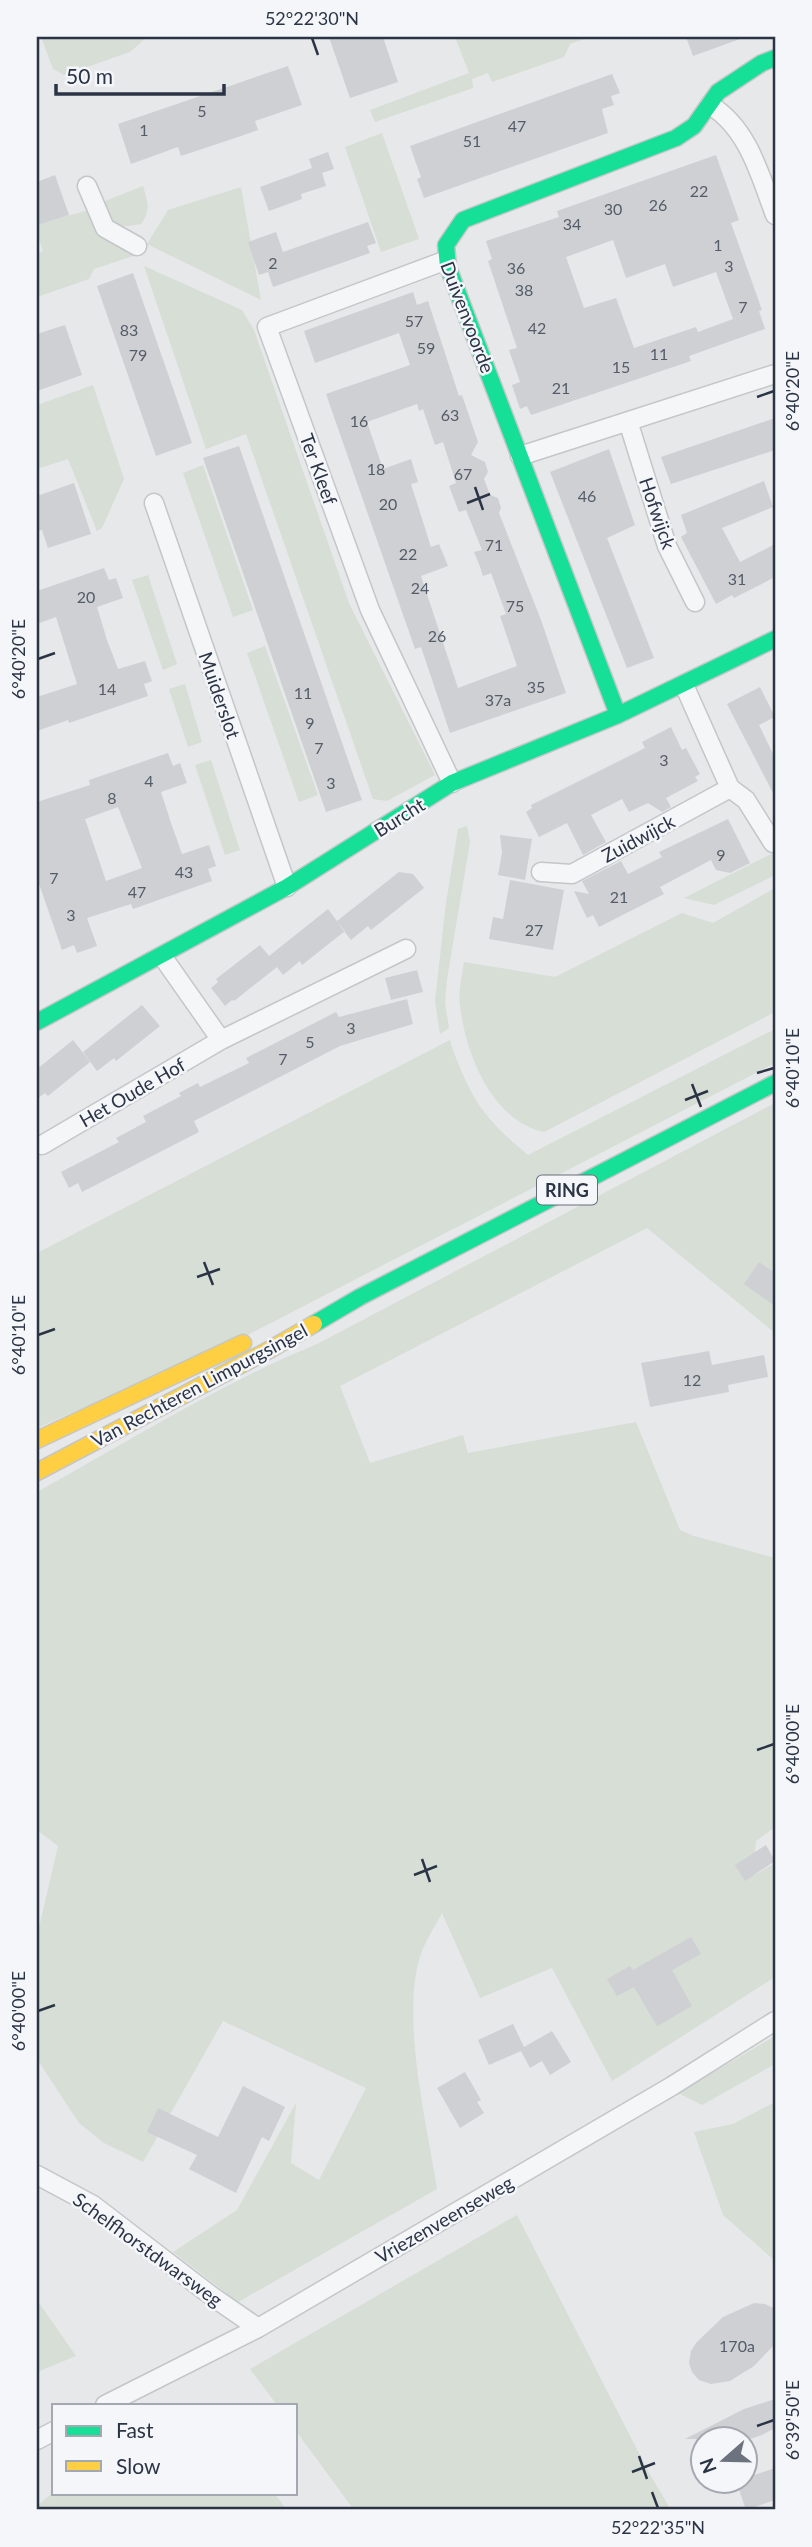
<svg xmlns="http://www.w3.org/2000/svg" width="812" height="2547" font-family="Lato,sans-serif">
  <rect width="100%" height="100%" fill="#e6e8ea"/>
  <!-- green -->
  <path fill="#d6ded6" d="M41 37H147L130 52 64 75 53 69Z
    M455 37H590L570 44 564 57 492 82 488 73 472 79 473 88 375 122 370 110 469 73Z
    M382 133 419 239 381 252 345 147Z
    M143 186C148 203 151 210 141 224 116 229 110 226 100 203Z
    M241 187 261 300 147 244 168 210Z
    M93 209 105 236 133 256 94 269 89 279 37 297V253L43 251 37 234V224Z
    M144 266 242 310 254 330 349 603 435 775 387 801 373 799 246 434 206 449Z
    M93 385 124 479 102 528 97 531 68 459 37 469V405Z
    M203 465 253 610 233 617 183 473Z
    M148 575 177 664 163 670 132 580Z
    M265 646 318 795 299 802 247 653Z
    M185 684 202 742 188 747 169 689Z
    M211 760 240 850 225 855 195 765Z
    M467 826 470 842 447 979 445 1003 449 1028 440 1034 435 1001 446 903 458 829Z
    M775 852V870L773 876 714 905 684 898Z
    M775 888V1012L544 1132C492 1121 465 1053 460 1005 458 991 462 976 464 962L555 977 682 913 713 923Z
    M775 1029V1063L230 1344 37 1428V1253L450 1040C452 1050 457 1060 461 1070 478 1111 495 1127 528 1155Z
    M775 1103V1333L647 1228 340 1386 370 1463 463 1435 468 1453 636 1422 680 1530 694 1536 775 1558V1827L756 1841 753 1876 775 1863V1977L612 2081 552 1968 480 1998 442 1913C436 1925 427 1938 422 1951 399 2012 427 2124 437 2189L238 2302 173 2252 237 2210 296 2103 291 2163 319 2180 366 2088 223 2021 143 2162 104 2143 79 2123 37 2059V1936L58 1846 37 1830V1492C129 1441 220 1384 317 1344Z
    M775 2036V2064L702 2105 678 2093Z
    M775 2102V2261L723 2215 694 2132 733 2124Z
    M517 2215 649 2473 671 2510H354L296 2431V2405H277L250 2369Z
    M37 2300 76 2356 37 2372Z
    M54 2492 274 2493 287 2510H37V2506Z"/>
  <!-- building -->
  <path fill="#ced0d3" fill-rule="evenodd" d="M329 37H383L398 82 350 98Z
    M686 37H740V39L693 56Z
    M288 66 302 105 255 121 258 130 238 137 181 156 178 147 131 164 118 124Z
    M612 74 620 93 611 96 614 105 602 109 608 133 424 198 417 179 421 177 410 146Z
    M328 152 334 169 322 173 326 186 301 194 302 199 269 211 260 187 312 168 309 159Z
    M716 155 739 220 731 223 762 310 759 311 765 329 689 356 691 361 531 415 527 406 520 409 512 385 520 382 509 350 517 348 488 261 492 259 486 241 559 217 557 211ZM613 240 626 278 665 264 673 287 716 272 733 319 698 332 696 327 634 348 616 298 584 308 566 257Z
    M55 175 69 215 37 225V182Z
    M368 222 376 243 367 246 370 253 273 287 268 272 259 275 248 242 276 232 283 252Z
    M133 273 192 443 156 456 97 286Z
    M413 292 417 305 428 301 459 396 462 395 478 442 471 455 485 462 488 472 484 479 490 495 498 498 501 508 499 513 541 620 566 693 450 733 421 647 415 649 326 394 410 365 399 333 315 363 304 331ZM417 404 419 411 423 409 435 445 443 442 456 483 449 486 459 512 466 510 482 550 474 552 479 564 483 576 491 573 506 614 500 616 517 666 458 688 421 576 448 566 439 544 431 547 411 484 418 482 411 459 383 469 367 422Z
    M65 325 82 375 37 391V334Z
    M775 418V450L671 484 661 457Z
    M239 446 362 800 326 812 203 458Z
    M609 449 635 525 607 538 654 658 627 668 550 472Z
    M764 481 773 507 722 528 740 562 775 544V577L734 598 732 595 716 604 681 537 687 533 681 515Z
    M74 483 91 534 48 548 42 530 37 531V496Z
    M104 568 109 580 116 578 123 598 97 607 107 640 118 669 145 661 152 681 144 684 148 696 69 723 68 720 37 731V697L77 684 56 617 37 624V591Z
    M760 687 775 717 759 725 775 758V797L727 704Z
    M671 727 682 750 686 748 700 774 695 777 698 781 666 798 671 807 662 812 648 803 629 812 622 799 591 815 606 842 583 855 567 823 539 837 526 812 532 808 531 805 645 748 642 742Z
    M168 753 173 766 180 763 187 783 161 792 171 823 182 854 209 845 216 866 208 869 212 881 133 909 131 904 87 918 97 946 77 953 74 945 62 950 37 878V802L90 785 89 780ZM118 807 142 868 106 881 85 819Z
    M728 819 750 863 730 873 716 870 711 860 660 887 664 894 599 927 593 915 587 918 574 891 589 894 582 881 621 861 628 874 662 857 659 852Z
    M500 835 532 839 525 880 498 875 502 853Z
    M399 872 413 874 424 888 371 930 368 926 351 940 337 922 345 931 302 965 300 961 283 975 277 967 234 1001 232 1000 225 1006 211 988 218 982 216 979 260 945 269 956 328 909 337 921Z
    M510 880 564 890 553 950 489 939 493 917 503 919Z
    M417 970 423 992 391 1000 385 978Z
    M407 999 413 1024 340 1046 194 1121 199 1132 82 1192 78 1183 69 1188 61 1172 119 1142 116 1138 146 1122 143 1116 181 1096 179 1093 198 1083 200 1087 249 1063 246 1058 336 1012 339 1017Z
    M142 1005 160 1026 116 1061 114 1058 97 1071 83 1052Z
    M73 1040 90 1062 48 1096 45 1093 37 1099V1069Z
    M759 1262 775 1273V1306L744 1284Z
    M709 1351 712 1365 764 1355 768 1377 728 1385 729 1392 650 1407 641 1363Z
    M766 1845 775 1861 745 1881 735 1865Z
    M691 1937 701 1954 672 1970 692 2006 657 2026 634 1987 617 1996 607 1979 630 1966 633 1970Z
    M513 2024 524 2047 552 2031 571 2062 550 2075 542 2061 530 2068 521 2051 489 2065 478 2040Z
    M465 2072 481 2100 477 2102 484 2113 460 2128 437 2088Z
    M243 2086 285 2107 269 2141 262 2137 236 2193 189 2169 197 2155 147 2132 158 2108 218 2137Z
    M754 2303 765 2304 775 2309V2344L754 2366 730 2381 711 2384 699 2380 692 2372 689 2363 691 2351 696 2343 723 2317Z
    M775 2399V2428L762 2435 747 2440 746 2439H685L744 2409Z
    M775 2468V2500L746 2510 736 2481H746V2478Z"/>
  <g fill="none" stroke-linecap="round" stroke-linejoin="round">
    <defs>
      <path id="street" d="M710 105C748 128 760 175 775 215
        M87 186 105 228 137 246
        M444 261 267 327 370 610 452 783
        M628 421 667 546 695 602
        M520 456 775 374
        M154 503 287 887
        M684 685 730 788 746 800 773 843
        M541 872 572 874 730 788
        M162 956 221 1040
        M42 1145 221 1040 406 949
        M37 2175 93 2205 213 2297 258 2328
        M105 2405 258 2328 672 2086 775 2021
        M37 2440 54 2431"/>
      <path id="fast" d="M618 715 448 267 446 245 463 220 676 138 694 126 718 92 762 63 775 58
        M37 1022 287 887 452 783 618 715 775 639
        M314 1324 360 1297 775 1083"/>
      <path id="slow" d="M37 1440 243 1343
        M37 1472 269 1350 314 1324"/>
    </defs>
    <!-- street casing -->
    <use href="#street" stroke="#c4c6c8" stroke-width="21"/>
    <!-- fast casing -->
    <use href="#fast" stroke="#c4c6c8" stroke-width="19"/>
    <!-- slow casing -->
    <use href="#slow" stroke="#c4c6c8" stroke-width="19"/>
    <!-- street -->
    <use href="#street" stroke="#f5f6f7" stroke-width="18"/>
    <!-- fast -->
    <use href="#fast" stroke="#16e098" stroke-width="16"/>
    <!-- slow -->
    <use href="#slow" stroke="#ffcf43" stroke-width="16"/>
  </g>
  <!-- ticks -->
  <path fill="none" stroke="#2b3445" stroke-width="2.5" d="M312 38 318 55M757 397 774 391M475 487 483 510M467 503 490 494M38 659 55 653M757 1073 774 1068M692 1084 701 1107M685 1100 708 1091M204 1262 213 1285M197 1277 220 1269M38 1335 55 1329M757 1750 774 1744M422 1859 430 1882M414 1875 437 1866M38 2011 55 2005M757 2426 774 2420M639 2456 647 2479M632 2472 655 2463M652 2492 658 2508"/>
  <g text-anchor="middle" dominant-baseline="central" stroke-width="5" stroke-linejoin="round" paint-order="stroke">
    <!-- number labels -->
    <g font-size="16" fill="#545c69">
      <text x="202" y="110">5</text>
      <text x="517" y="125">47</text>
      <text x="144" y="129">1</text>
      <text x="472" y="140">51</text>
      <text x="699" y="190">22</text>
      <text x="658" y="204">26</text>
      <text x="613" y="208">30</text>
      <text x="572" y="223">34</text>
      <text x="718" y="244">1</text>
      <text x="273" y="262">2</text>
      <text x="729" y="265">3</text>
      <text x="516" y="267">36</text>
      <text x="524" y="289">38</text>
      <text x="743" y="306">7</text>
      <text x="414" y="320">57</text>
      <text x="537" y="327">42</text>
      <text x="129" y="329">83</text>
      <text x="426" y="347">59</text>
      <text x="659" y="353">11</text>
      <text x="138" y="354">79</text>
      <text x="621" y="366">15</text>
      <text x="561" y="387">21</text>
      <text x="450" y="414">63</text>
      <text x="359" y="420">16</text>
      <text x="376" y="468">18</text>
      <text x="463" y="473">67</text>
      <text x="587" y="495">46</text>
      <text x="388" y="503">20</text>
      <text x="494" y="544">71</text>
      <text x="408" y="553">22</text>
      <text x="737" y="578">31</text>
      <text x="420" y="587">24</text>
      <text x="86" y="596">20</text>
      <text x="515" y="605">75</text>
      <text x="437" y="635">26</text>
      <text x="536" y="686">35</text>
      <text x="107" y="688">14</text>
      <text x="303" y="692">11</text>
      <text x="498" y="699">37a</text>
      <text x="310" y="722">9</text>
      <text x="319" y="747">7</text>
      <text x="664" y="759">3</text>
      <text x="149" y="780">4</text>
      <text x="331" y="782">3</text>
      <text x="112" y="797">8</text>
      <text x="721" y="854">9</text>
      <text x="184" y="871">43</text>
      <text x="54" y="877">7</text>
      <text x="137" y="891">47</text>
      <text x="619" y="896">21</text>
      <text x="71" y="914">3</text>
      <text x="534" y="929">27</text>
      <text x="351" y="1027">3</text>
      <text x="310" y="1041">5</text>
      <text x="283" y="1058">7</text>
      <text x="692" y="1379">12</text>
      <text x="737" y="2345">170a</text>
    </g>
    <!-- shield labels -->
    <rect fill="#f4f6f9" stroke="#676e7b" stroke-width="2" x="537" y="1175.5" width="60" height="29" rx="5"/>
    <g font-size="18" font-weight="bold" fill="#2b3445">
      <text x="567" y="1190">RING</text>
    </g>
    <!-- street labels -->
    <g font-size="19" fill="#2b3445" stroke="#f4f6f9">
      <text transform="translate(468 317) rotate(69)">Duivenvoorde</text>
      <text transform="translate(319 469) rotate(70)">Ter Kleef</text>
      <text transform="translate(658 513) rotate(71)">Hofwijck</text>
      <text transform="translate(220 695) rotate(71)">Muiderslot</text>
      <text transform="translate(399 817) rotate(-32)">Burcht</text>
      <text transform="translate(638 838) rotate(-28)">Zuidwijck</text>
      <text transform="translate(132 1092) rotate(-30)">Het Oude Hof</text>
      <text transform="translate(199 1385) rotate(-28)">Van Rechteren Limpurgsingel</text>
      <text transform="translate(444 2219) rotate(-30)">Vriezenveenseweg</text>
      <text transform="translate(148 2249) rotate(36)">Schelfhorstdwarsweg</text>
    </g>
  </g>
  <!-- border -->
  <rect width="812" height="2547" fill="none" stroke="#f4f6f9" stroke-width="77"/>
  <!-- legend -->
  <rect x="52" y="2404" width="245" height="91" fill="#f4f6f9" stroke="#a4a8b1" stroke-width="2"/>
  <rect x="66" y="2426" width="35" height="10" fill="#16e098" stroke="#a4a8b1" stroke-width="2"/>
  <text x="116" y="2438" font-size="21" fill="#2b3445">Fast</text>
  <rect x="66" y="2461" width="35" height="10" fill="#ffcf43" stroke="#a4a8b1" stroke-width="2"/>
  <text x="116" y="2474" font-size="21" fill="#2b3445">Slow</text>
  <!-- north arrow -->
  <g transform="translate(724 2460) rotate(250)"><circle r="33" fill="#f4f6f9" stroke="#a4a8b1" stroke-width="2"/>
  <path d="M0-5L12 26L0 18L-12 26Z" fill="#6c737f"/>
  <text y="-10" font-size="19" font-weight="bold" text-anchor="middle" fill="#2b3445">N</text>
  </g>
  <!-- scale -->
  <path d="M56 84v10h168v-10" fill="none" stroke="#2b3445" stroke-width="3.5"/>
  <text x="66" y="84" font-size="21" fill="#2b3445" stroke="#f4f6f9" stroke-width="5" paint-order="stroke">50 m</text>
  <rect x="38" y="38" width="736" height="2470" fill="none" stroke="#2b3445" stroke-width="2.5"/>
  <g font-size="18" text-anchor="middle" fill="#2b3445">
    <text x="312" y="25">52°22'30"N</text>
    <text transform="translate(793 391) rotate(-90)" y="6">6°40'20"E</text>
    <text transform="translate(19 659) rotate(-90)" y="6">6°40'20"E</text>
    <text transform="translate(793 1068) rotate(-90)" y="6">6°40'10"E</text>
    <text transform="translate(19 1335) rotate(-90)" y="6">6°40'10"E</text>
    <text transform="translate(793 1744) rotate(-90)" y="6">6°40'00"E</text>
    <text transform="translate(19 2011) rotate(-90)" y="6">6°40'00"E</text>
    <text transform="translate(793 2420) rotate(-90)" y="6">6°39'50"E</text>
    <text x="658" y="2534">52°22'35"N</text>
  </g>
</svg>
